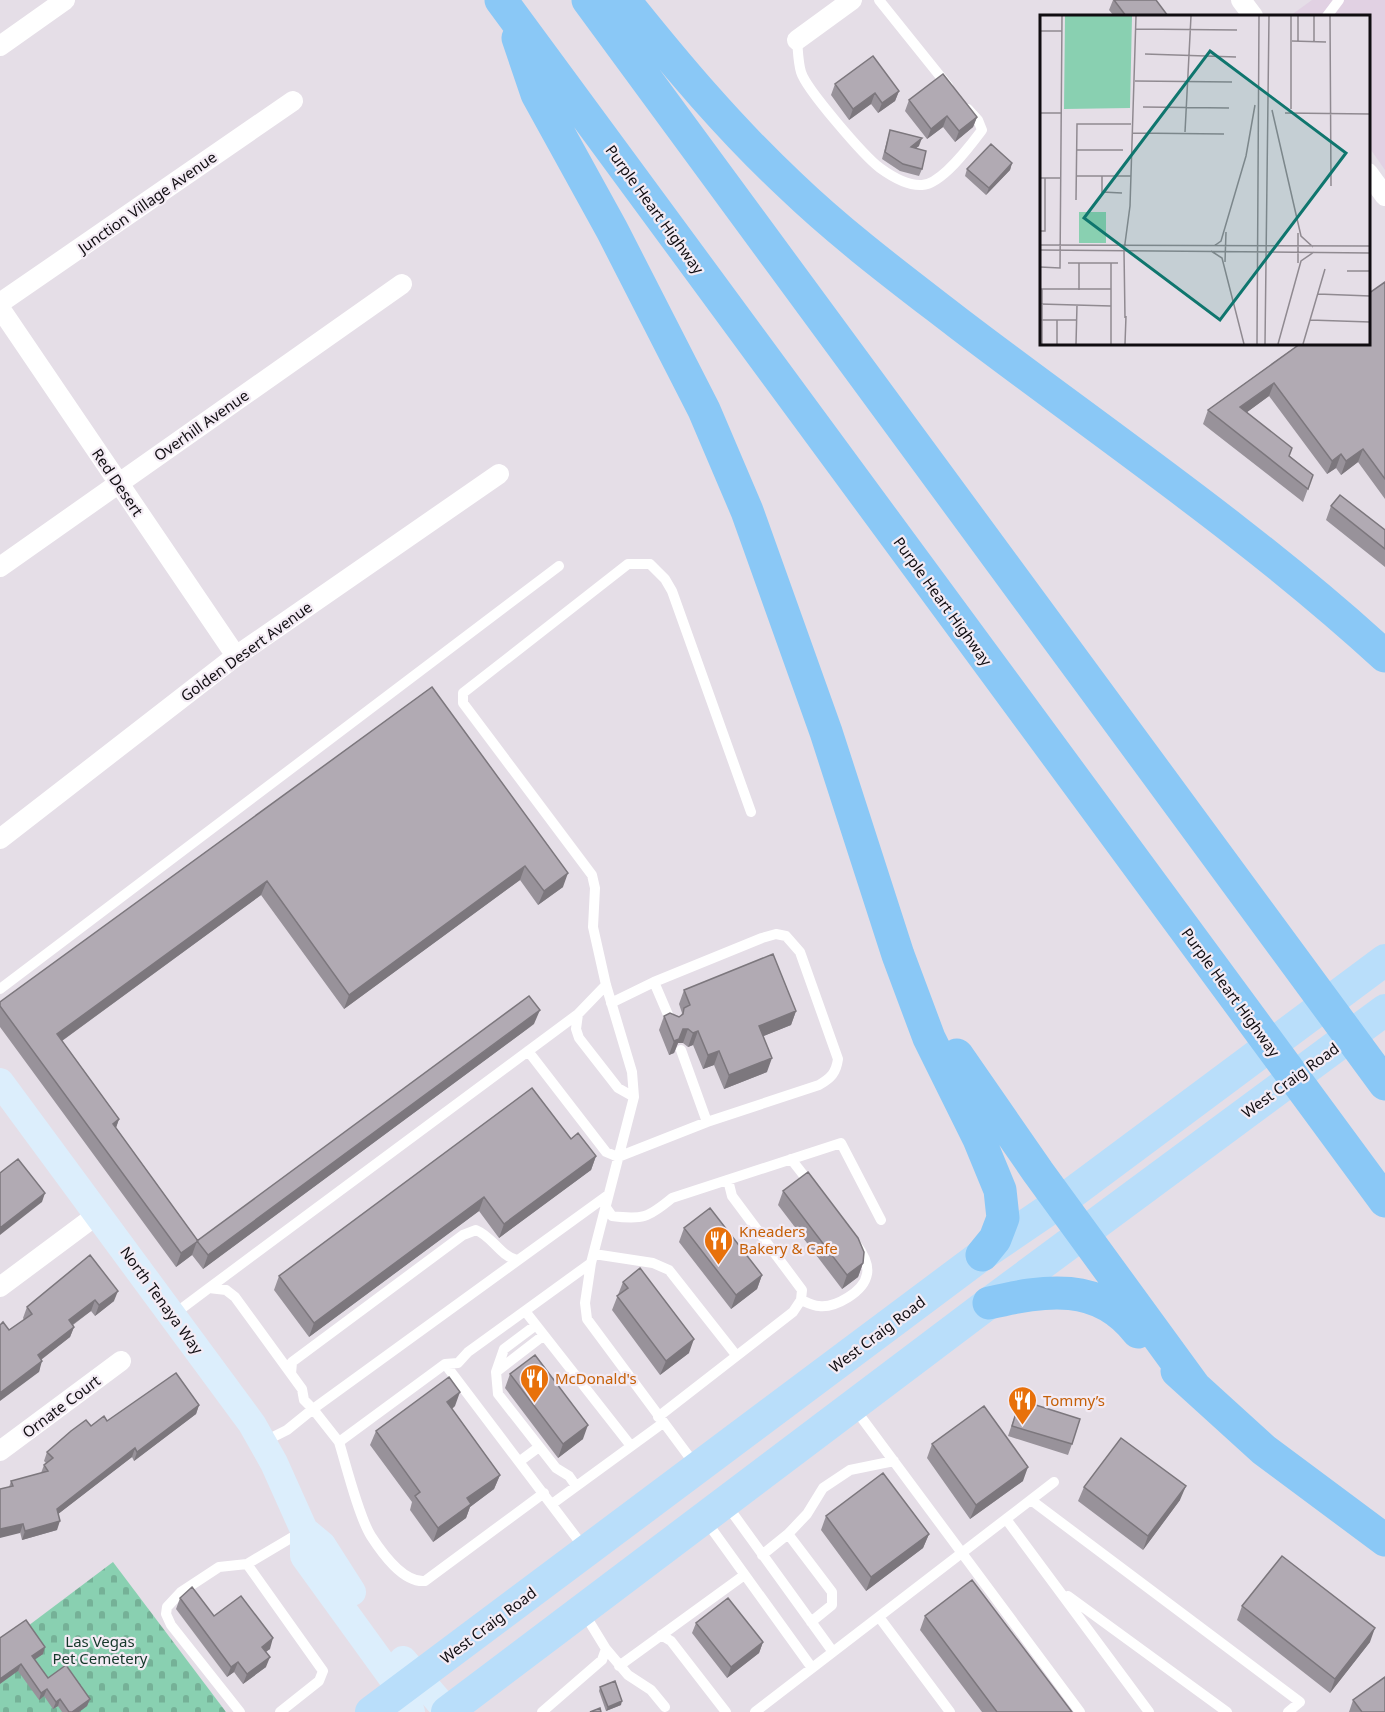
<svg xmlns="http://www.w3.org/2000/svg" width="1385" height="1712" font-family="'Noto Sans',sans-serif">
  <defs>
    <pattern id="cemetery-stones" width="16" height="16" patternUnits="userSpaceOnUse" patternTransform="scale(1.5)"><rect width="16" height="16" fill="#89d0b1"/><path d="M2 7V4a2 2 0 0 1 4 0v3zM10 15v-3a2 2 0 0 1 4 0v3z" fill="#75b197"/></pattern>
  </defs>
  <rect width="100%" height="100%" fill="#e5dee7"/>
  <!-- education -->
  <path fill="#e1d1e3" d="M1312 0H1385V170L1369 147 1368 16H1290Z"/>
  <!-- cemetery -->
  <path fill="url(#cemetery-stones)" d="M113 1562 226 1712H0V1647Z"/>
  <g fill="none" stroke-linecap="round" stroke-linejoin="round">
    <!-- service -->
    <path stroke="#fff" stroke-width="10" d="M879 0 948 86
      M1327 16 1339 0
      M797 40C798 50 798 62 801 72 806 89 864 156 880 168 891 176 907 186 922 185 942 184 970 146 982 130L978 120 968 109
      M0 989 559 566
      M611 1003 654 982
      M578 1014 576 1029 579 1038 618 1088 634 1097
      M681 1050 707 1122
      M528 1051 606 1152 618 1157 707 1122 819 1085C831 1078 836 1073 838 1059L800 952 786 936 776 934 762 938 654 982 672 1024
      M791 1159 812 1186
      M605 1206 612 1216C642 1220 648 1218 672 1198L841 1143 881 1220
      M594 1254 653 1263 669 1270 736 1355
      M209 1288 578 1014 606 985
      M801 1300C806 1302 813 1306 819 1306 835 1308 864 1292 867 1274 869 1264 862 1252 856 1244
      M525 1311 631 1446
      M173 1315 209 1288 226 1290 235 1297 302 1389 304 1400 313 1409 608 1195
      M544 1335 496 1372 498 1394 556 1468 569 1476 576 1486
      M445 1364 458 1363 468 1352 591 1263
      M496 1372 504 1349 536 1325
      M291 1374 292 1362 463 1235 476 1230C493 1237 499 1255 517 1260
      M855 1409 1080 1712
      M658 1417 793 1312 801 1300 802 1290 732 1196 728 1180
      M263 1442 287 1430 313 1409 339 1442 445 1364 585 1549
      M339 1442C346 1465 359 1517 371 1536 382 1553 403 1583 425 1581L544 1493
      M520 1461 539 1447
      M696 1466 587 1319 585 1303 591 1263 634 1097 632 1072 606 985 593 927 595 888 592 875 463 703V693L628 564H650L665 579 672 591 751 812
      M1031 1500 1300 1702 1288 1712
      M552 1504 663 1423
      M726 1504 833 1652
      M1006 1519 1149 1712
      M706 1521 812 1668
      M788 1534 807 1514 823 1488 850 1470 894 1461
      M762 1555 788 1534 832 1592V1605L811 1622
      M1068 1596 1227 1712
      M879 1617 950 1712
      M661 1635 671 1641 726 1712
      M606 1649 628 1675 651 1690 665 1707
      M619 1666 743 1576
      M240 1712 171 1625 166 1614 167 1607 181 1592 219 1567 247 1564
      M280 1712 319 1681 323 1671 247 1564 301 1532
      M542 1712 602 1660 606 1649 584 1613
      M755 1712 1054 1482"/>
    <!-- minor -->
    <path stroke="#fff" stroke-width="20" d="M1241 0 1253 16
      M797 40 852 0
      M0 46 65 0
      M1368 173 1385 196
      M0 303 293 101
      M0 308 236 656
      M0 567 402 284
      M0 839 236 656 499 474
      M0 1287 98 1214
      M0 1451 121 1361"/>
    <!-- secondary -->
    <path stroke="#dceefc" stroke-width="28" d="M0 1082 252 1424 274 1463 304 1530V1556L401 1690 411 1712
      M304 1530 322 1545 352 1592
      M403 1660 448 1712"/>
    <!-- primary -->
    <path stroke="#b9defa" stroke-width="32" d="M371 1712 982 1255 1060 1202 1385 960
      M447 1712 989 1303 1385 1010"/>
    <!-- motorway -->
    <path stroke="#8ac8f6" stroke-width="33" d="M501 0 1385 1201
      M588 0 1385 1084
      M624 0C676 65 729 128 790 185 842 235 901 279 958 323 1101 432 1252 534 1385 656
      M518 38 537 94 612 230 704 410 747 511 826 732 898 955 929 1038 979 1139 1000 1190 1003 1218 995 1239 982 1255
      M957 1055 1038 1172 1194 1386
      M989 1303C1045 1290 1099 1281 1138 1332
      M1177 1371 1264 1450 1385 1540"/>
  </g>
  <!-- wall -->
  <path fill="#98929a" d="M1113 0H1156L1168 16H1114L1109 10Z
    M835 84 899 91 895 101 878 113 871 104 849 120 831 95Z
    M909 100 977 117 973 127 955 142 943 127 927 139 905 111Z
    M890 130 919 146 916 148 922 169 919 176 900 171 882 159Z
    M1012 163 1010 170 986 195 965 176 967 169Z
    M1385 282V499L1358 462 1341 475 1336 468 1327 474 1269 396 1247 412 1290 456 1313 475 1303 502 1203 424 1208 410Z
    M1331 506 1385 530V567L1326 520Z
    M432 687 563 887 538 905 520 880 344 1009 261 895 62 1041 119 1119 116 1128 198 1241 534 1024 203 1269 192 1255 176 1267 0 1027V1002Z
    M684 990 796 1011 791 1025 763 1036 767 1072 724 1089 714 1065 703 1069 693 1045 688 1047 683 1043H678L674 1053 669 1055 659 1030 664 1016 679 1017 681 1016 682 1013 679 1004Z
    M571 1139 596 1156 591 1170 499 1238 479 1211 309 1337 274 1290 279 1276Z
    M783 1191 863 1263 858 1277 842 1289 778 1205Z
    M684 1228 762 1275 757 1289 731 1309 679 1242Z
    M90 1255 114 1301 95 1316 91 1311 73 1325 74 1327 70 1337 41 1360 39 1372 9 1330 24 1320 23 1318 27 1307Z
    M623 1282 689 1353 660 1375 612 1310Z
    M510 1374 583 1439 558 1458 505 1388Z
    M1020 1400 1072 1444 1068 1455 1008 1436Z
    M199 1405 196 1414 134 1461 132 1457 58 1514 57 1530 22 1540 9 1487 11 1481 41 1473 44 1465 46 1463 44 1461 47 1452 91 1426 107 1421Z
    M455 1406 452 1409 500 1475 494 1489 470 1507 466 1518 433 1542 410 1510 412 1502 370 1445 376 1431Z
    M932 1444 1023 1481 970 1519 927 1458Z
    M1084 1487 1180 1500 1143 1550 1078 1501Z
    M826 1516 929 1534 923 1548 866 1591 821 1530Z
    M180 1598 214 1616 270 1649 266 1651V1667L243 1684 234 1672 227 1677 176 1609Z
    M1242 1606 1370 1642 1330 1693 1237 1620Z
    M925 1616 1072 1712H982L920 1630Z
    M696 1623 763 1642 759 1653 727 1678 692 1633Z
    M0 1638 43 1654 35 1659 48 1678 90 1699 87 1706 79 1712H62L58 1706 53 1709 44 1696 39 1700 18 1671Z
    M600 1687 621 1705 606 1711 599 1691Z
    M1353 1700 1385 1712H1349Z"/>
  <!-- shaded-wall -->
  <path fill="#7c777d" d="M899 91 895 101 878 113 882 103Z
    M875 93 871 104 849 120 853 109Z
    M947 116 943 127 927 139 931 129Z
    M977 117 973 127 955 142 959 131Z
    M922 138 919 146 908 154 911 147Z
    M1012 163 1010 170 986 195 989 188Z
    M1274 383 1269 396 1235 421 1240 407Z
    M1363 449 1358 462 1341 475 1346 461Z
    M1341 454 1336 468 1327 474 1332 461Z
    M525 866 520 880 344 1009 349 995Z
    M568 873 563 887 538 905 544 891Z
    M267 881 261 895 52 1048 57 1034Z
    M540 1010 534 1024 203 1269 208 1255Z
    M796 1011 791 1025 754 1040 759 1026Z
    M683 1029H688L683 1043H678L674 1053 669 1055 674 1041Z
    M698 1031 693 1045 688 1047 693 1033Z
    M719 1051 714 1065 703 1069 708 1055Z
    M772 1058 767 1072 724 1089 729 1075Z
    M119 1119 114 1133 113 1124Z
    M596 1156 591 1170 499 1238 504 1224Z
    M45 1193 42 1202 0 1235V1228Z
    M484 1197 479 1211 309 1337 314 1323Z
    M197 1241 192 1255 176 1267 181 1253Z
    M863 1263 858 1277 842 1289 847 1275Z
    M762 1275 757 1289 731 1309 736 1295Z
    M118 1291 114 1301 95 1316 99 1305Z
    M95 1300 91 1311 65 1330 69 1320Z
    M74 1327 70 1337 34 1365 38 1355Z
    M694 1339 689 1353 660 1375 666 1361Z
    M42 1361 39 1372 0 1401V1393Z
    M460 1392 455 1406 442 1416 447 1402Z
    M199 1405 196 1414 134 1461 137 1452Z
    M588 1425 583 1439 558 1458 563 1444Z
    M135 1448 132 1457 53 1518 57 1509Z
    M1028 1467 1023 1481 970 1519 976 1505Z
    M500 1475 494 1489 470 1507 466 1518 433 1542 438 1528 467 1498Z
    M1186 1486 1180 1500 1143 1550 1148 1536Z
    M60 1521 57 1530 22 1540 25 1531Z
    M23 1524 20 1533 0 1538V1529Z
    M929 1534 923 1548 866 1591 871 1577Z
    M1375 1628 1370 1642 1330 1693 1335 1679Z
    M273 1638 270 1649 259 1657 262 1647Z
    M763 1642 759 1653 727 1678 731 1667Z
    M45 1647 43 1654 30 1663 32 1656Z
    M270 1657 266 1667 243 1684 247 1674Z
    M238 1662 234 1672 227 1677 231 1667Z
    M21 1664 18 1671 0 1684V1679Z
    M47 1689 44 1696 39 1700 41 1693Z
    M60 1699 58 1706 53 1709 56 1702Z
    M90 1699 87 1706 79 1712H72Z
    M622 1701 621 1705 606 1711 608 1707Z"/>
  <!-- building -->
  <path fill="#b1aab3" stroke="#7c777d" stroke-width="1.5" d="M1114 0H1156L1168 16H1126Z
    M873 56 899 91 882 103 875 93 853 109 835 84Z
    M943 74 977 117 959 131 947 116 931 129 909 100Z
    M890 130 922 138 911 147 926 151 922 169 903 164 885 152Z
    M991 144 1012 163 989 188 967 169Z
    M1385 282V479L1363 449 1346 461 1341 454 1332 461 1274 383 1240 407 1292 448 1289 456 1313 475 1308 489 1208 410 1300 344H1368V294Z
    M1340 495 1385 530V549L1331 506Z
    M432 687 568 873 544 891 525 866 349 995 267 881 57 1034 119 1119 113 1124 198 1241 181 1253 0 1006V1002Z
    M773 954 796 1011 759 1026 772 1058 729 1075 719 1051 708 1055 698 1031 693 1033 688 1029H683L679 1039 674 1041 664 1016 670 1013 679 1017 683 1014 684 1008 690 1005 684 990Z
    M529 996 540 1010 208 1255 197 1241Z
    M532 1088 571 1139 578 1133 596 1156 504 1224 484 1197 314 1323 279 1276Z
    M18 1159 45 1193 0 1228V1173Z
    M808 1172 858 1238 864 1252 863 1263 847 1275 783 1191Z
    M710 1208 762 1275 736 1295 684 1228Z
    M90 1255 118 1291 99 1305 95 1300 69 1320 74 1327 38 1355 42 1361 0 1393V1325L3 1322 9 1330 32 1314 27 1307Z
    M640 1268 694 1339 666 1361 617 1296 628 1288 623 1282Z
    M535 1355 588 1425 563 1444 510 1374Z
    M176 1373 199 1405 137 1452 135 1448 57 1509 60 1521 25 1531 23 1524 0 1529V1489L13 1486 11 1481 48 1471 44 1465 53 1458 47 1452 71 1431 86 1420 91 1426 104 1416 107 1421Z
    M449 1377 460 1392 447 1402 500 1475 467 1498 471 1504 438 1528 415 1496 420 1492 376 1431Z
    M1020 1400 1080 1419 1072 1444 1012 1426Z
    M984 1406 1028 1467 976 1505 932 1444Z
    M1121 1438 1186 1486 1148 1536 1084 1487Z
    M883 1473 929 1534 871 1577 826 1516Z
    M1282 1556 1375 1628 1335 1679 1242 1606Z
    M972 1580 1072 1712H997L925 1616Z
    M192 1587 214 1616 241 1596 273 1638 262 1647 270 1657 247 1674 238 1662 231 1667 180 1598Z
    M728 1598 763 1642 731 1667 696 1623Z
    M26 1620 45 1647 32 1656 48 1678 66 1665 90 1699 72 1712H69L60 1699 56 1702 47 1689 41 1693 21 1664 0 1679V1638Z
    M1385 1677V1712H1362L1353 1700Z
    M615 1681 622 1701 608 1707 600 1687Z
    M600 1708 601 1712H590Z"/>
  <!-- icons -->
  <defs>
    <symbol id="restaurant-pin" viewBox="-11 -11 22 30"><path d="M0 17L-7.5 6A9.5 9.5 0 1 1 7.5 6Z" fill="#e8710a" stroke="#f3ebf4"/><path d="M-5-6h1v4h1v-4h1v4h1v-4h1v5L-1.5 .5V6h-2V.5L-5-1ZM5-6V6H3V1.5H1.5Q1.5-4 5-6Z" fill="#fff"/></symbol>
  </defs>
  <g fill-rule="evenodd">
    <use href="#restaurant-pin" x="702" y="1224" width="33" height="45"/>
    <use href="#restaurant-pin" x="518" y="1362" width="33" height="45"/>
    <use href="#restaurant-pin" x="1006" y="1384" width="33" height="45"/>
  </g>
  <g text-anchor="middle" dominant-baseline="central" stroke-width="4.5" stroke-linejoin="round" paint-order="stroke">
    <!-- street labels -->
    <g font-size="15" fill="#100d11" stroke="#f3ebf4">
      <text transform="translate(147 202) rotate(-35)">Junction Village Avenue</text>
      <text transform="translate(655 209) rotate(54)">Purple Heart Highway</text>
      <text transform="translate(201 425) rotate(-35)">Overhill Avenue</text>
      <text transform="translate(118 482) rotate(56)">Red Desert</text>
      <text transform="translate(943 601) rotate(54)">Purple Heart Highway</text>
      <text transform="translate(246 651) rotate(-36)">Golden Desert Avenue</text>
      <text transform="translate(1231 992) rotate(54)">Purple Heart Highway</text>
      <text transform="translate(1290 1080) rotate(-36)">West Craig Road</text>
      <text transform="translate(162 1300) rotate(54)">North Tenaya Way</text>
      <text transform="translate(877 1334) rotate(-37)">West Craig Road</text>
      <text transform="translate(61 1406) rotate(-37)">Ornate Court</text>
      <text transform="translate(488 1625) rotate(-37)">West Craig Road</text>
    </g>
    <!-- food labels -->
    <g font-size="15" fill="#c56008" stroke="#f3ebf4" text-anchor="start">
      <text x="739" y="1231">Kneaders<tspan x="739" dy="17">Bakery &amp; Cafe</tspan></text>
      <text x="555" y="1378">McDonald's</text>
      <text x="1043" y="1400">Tommy’s</text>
    </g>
    <!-- park labels -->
    <g font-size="15" fill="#15382a" stroke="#f3ebf4">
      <text x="100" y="1641">Las Vegas<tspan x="100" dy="17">Pet Cemetery</tspan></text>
    </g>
  </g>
  <!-- overview -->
  <g transform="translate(1040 15)">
    <rect width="330" height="330" fill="#e5dee7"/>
    <path d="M25 1H92L90 93 24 94ZM39 197H66V228H39Z" fill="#89d0b1"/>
    <path fill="none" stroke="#908a91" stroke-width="1.5" d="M251 1V94M290 1 291 171M96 14 197 15M0 16H22M252 26 286 27M258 27V1M274 27V1M105 39 196 42M95 66 192 67M103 92 189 93M232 95 261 221 273 232M0 98H21M245 98 330 99M145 117 151 1M92 118 184 119M37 135H83M37 161H91M62 161V177L82 178M0 163H20M36 185 37 109H91M0 216H5V163M0 230 330 231M174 231 181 226 206 141 215 90M0 235 330 238M171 236 182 243 204 329M185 247 186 217M28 248H78M71 248V329M258 248V218M0 252 20 253 22 1M307 256H330M0 274H71M2 274V329M39 275V248M278 279 330 281M0 289 71 291M85 303 84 236 90 191 96 1M1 305H37M17 305V329M270 305 330 307M36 329 37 290M85 329 86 301M217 329 219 1M225 329 229 1M238 329 261 246 274 237M263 329 285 254"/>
    <path fill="#0f766e" fill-opacity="0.15" stroke="#0f766e" stroke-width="3" d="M170 36 306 138 180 305 44 203Z"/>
    <rect width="330" height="330" fill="none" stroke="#100d11" stroke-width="3"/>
  </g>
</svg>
